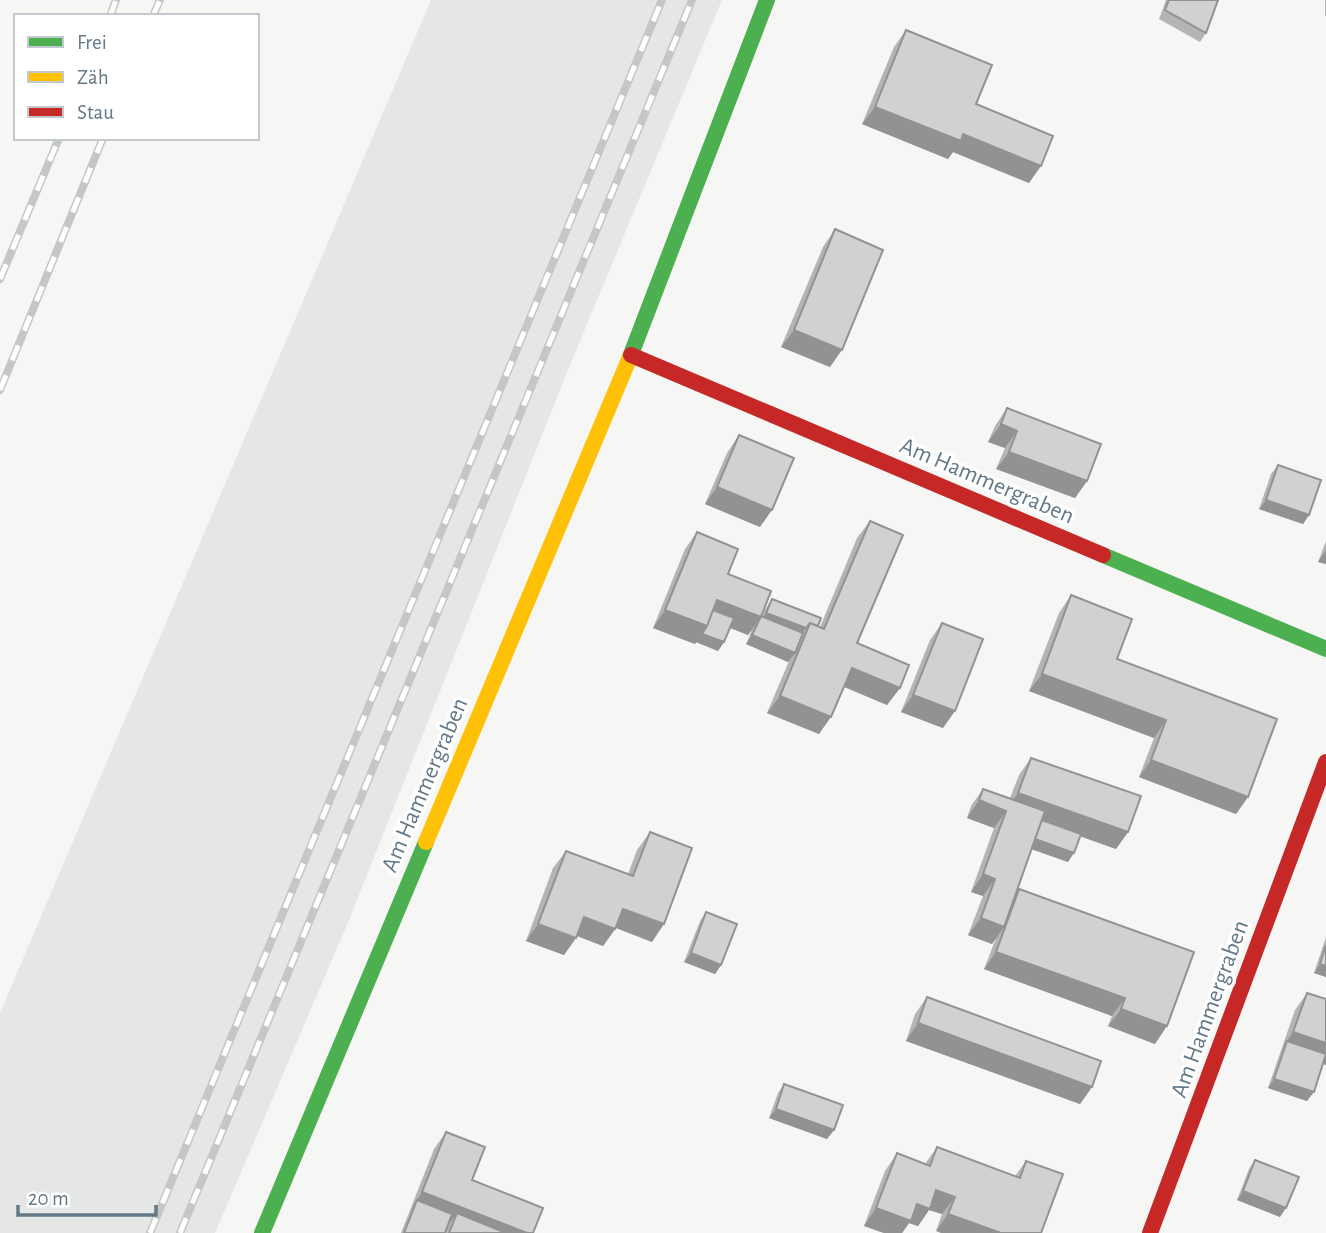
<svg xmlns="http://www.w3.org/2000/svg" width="1326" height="1233" font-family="'Alegreya Sans',sans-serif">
  <rect width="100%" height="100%" fill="#f6f6f5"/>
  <!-- built -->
  <path fill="#e5e6e6" d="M431 0H722L570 365 349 920 215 1233H0V1013Z"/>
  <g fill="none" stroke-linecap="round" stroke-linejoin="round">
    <!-- fast -->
    <path stroke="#4caf50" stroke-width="16" d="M630 357 767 0
      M1103 555 1326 649
      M262 1233 426 842"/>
    <!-- slow -->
    <path stroke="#ffc107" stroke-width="16" d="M426 842 630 357"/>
    <!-- jam -->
    <path stroke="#c62828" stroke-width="16" d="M631 355 1103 555
      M1150 1233 1326 762"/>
    <defs>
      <path id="rail" d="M110 16 116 0
        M153 16 160 0
        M0 279 59 138
        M0 390 103 138
        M150 1233 662 0
        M180 1233 692 0"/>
    </defs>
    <!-- rail casing -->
    <use href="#rail" stroke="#c5c6c7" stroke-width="8"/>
    <!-- rail -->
    <use href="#rail" stroke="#fff" stroke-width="5" stroke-dasharray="16" stroke-linecap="butt"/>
  </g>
  <!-- wall -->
  <path fill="#b3b4b4" d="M1166 0H1218L1206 33 1200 42 1159 19Z
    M1325 0H1326V16H1325Z
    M906 30 1029 183 953 152 948 159 862 124 894 47Z
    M835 229 830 367 781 347 823 247Z
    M1007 408 1087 481 1075 498 996 469 1005 448 988 442 995 426Z
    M739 435 760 527 705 504 727 453Z
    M1278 465 1309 515 1303 524 1259 509 1271 474Z
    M870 521 857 643 900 688 887 705 844 687 819 734 767 713 789 661 788 662 746 644 752 630 748 635 730 628 724 642 718 651 696 642V641L695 644 653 628 685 549 697 532 728 574 761 616H762L766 608 772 599 820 627 857 538Z
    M1326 541V564L1318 562Z
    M1071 595 1117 659 1248 797 1236 814 1139 777 1154 738 1029 691 1059 613Z
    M942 623 943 728 901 712 930 640Z
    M1031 758 1128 832 1116 849 1080 836 1068 862 1032 849 1015 895 1019 889 1194 952 1155 1044 1108 1026 1112 1016 984 969 996 938 992 944 968 935 983 896 971 892 994 828 967 818 971 806 983 789 1010 798 1019 775Z
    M650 832 652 942 616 928 603 946 577 936 564 955 526 941 553 868 566 851 628 874 637 850Z
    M706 912 721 965 715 974 684 962 700 921Z
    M1326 937V977L1314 973Z
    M1307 993 1326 999V1065L1323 1064 1307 1101 1268 1088 1295 1010Z
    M927 997 1092 1087 1080 1104 906 1041 915 1014Z
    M784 1084 834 1130 827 1139 769 1118 778 1093Z
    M446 1132 472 1180 533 1233H401L434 1149Z
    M937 1147 1015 1176 1026 1161 1063 1174 936 1231 942 1214 929 1210 918 1226 909 1223 902 1233H884L864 1226 885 1171 897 1153 925 1164Z
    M1255 1160 1280 1217 1237 1200 1249 1169Z"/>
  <!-- shaded-wall -->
  <path fill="#929292" d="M875 107 963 134 1041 166 1029 183 953 152 948 159 862 124Z
    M794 330 842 350 830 367 781 347Z
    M1001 424 1017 431 1005 448 988 442Z
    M1009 452 1087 481 1075 498 996 469Z
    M717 487 772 510 760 527 705 504Z
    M1266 500 1309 515 1303 524 1259 509Z
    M1326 550V564L1318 562Z
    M717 600 761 617 748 635 708 619Z
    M665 610 707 626 695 644 653 628Z
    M766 613 806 628 800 637 760 622Z
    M702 634 724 642 718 651 696 642Z
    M752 635 795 653 788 662 746 644Z
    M852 668 900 688 887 705 840 685Z
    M1042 674 1166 720 1154 738 1029 691Z
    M913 695 955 711 943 728 901 712Z
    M780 696 831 717 819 734 767 713Z
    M1151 760 1248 797 1236 814 1139 777Z
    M1018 793 1128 832 1116 849 1006 810Z
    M979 800 1006 811 994 828 967 818Z
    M1034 839 1074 853 1068 862 1028 848Z
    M983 874 995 879 983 896 971 892Z
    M623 909 664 924 652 942 611 926Z
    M584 917 615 929 603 946 572 934Z
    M981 918 1004 927 992 944 968 935Z
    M538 924 576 938 564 955 526 941Z
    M996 952 1125 998 1112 1016 984 969Z
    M691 953 721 965 715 974 684 962Z
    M1320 964 1326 966V977L1314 973Z
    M1121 1009 1167 1026 1155 1044 1108 1026Z
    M918 1023 1092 1087 1080 1104 906 1041Z
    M1293 1032 1326 1043V1065L1284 1051 1287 1041 1281 1050Z
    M1274 1079 1314 1092 1307 1101 1268 1088Z
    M776 1109 834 1130 827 1139 769 1118Z
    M936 1190 955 1197 942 1214 929 1210 918 1226 909 1223 902 1233H884L864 1226 876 1208 917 1204Z
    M1243 1191 1286 1208 1280 1217 1237 1200Z
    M422 1192 527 1233H471L457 1213 449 1224 413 1210 417 1200Z
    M948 1214 1001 1233H941L936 1231Z"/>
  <!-- building -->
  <path fill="#d0d1d1" stroke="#929292" stroke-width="2" d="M1169 0H1218L1206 33 1165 10Z
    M906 30 992 65 976 104 1053 136 1041 166 963 134 961 141 875 107Z
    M835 229 883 250 842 350 794 330Z
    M1007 408 1101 444 1087 481 1009 452 1017 431 1001 424Z
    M739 435 794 458 772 510 717 487Z
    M1278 465 1321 480 1309 515 1266 500Z
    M870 521 903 535 857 643 909 665 900 688 852 668 831 717 780 696 810 623 824 629Z
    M697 532 738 549 728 574 771 591 761 617 717 600 707 626 665 610Z
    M1071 595 1132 619 1117 659 1277 719 1248 797 1151 760 1166 720 1042 674Z
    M772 599 821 618 818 626 810 623 806 628 766 613Z
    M713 610 734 618 724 642 702 634 707 626Z
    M761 616 803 633 795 653 752 635Z
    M942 623 983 639 955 711 913 695Z
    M1031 758 1141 796 1128 832 1018 793Z
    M983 789 1045 811 1004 927 981 918 995 879 983 874 1006 811 979 800Z
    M1042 820 1081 834 1074 853 1035 839Z
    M650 832 692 848 664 924 623 909 615 929 584 917 576 938 538 924 566 851 633 876Z
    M1019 889 1194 952 1167 1026 1121 1009 1125 998 996 952Z
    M706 912 737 924 721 965 691 953Z
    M1326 945V966L1320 964Z
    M1307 993 1326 999V1043L1293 1032Z
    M927 997 1101 1061 1092 1087 918 1023Z
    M1287 1041 1326 1054 1314 1092 1274 1079Z
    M784 1084 843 1105 834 1130 776 1109Z
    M446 1132 485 1147 472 1180 543 1208 533 1233H527L422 1192Z
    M937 1147 1020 1178 1026 1161 1063 1174 1041 1233H1001L948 1214 955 1197 936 1190 930 1209 917 1204 911 1221 876 1208 897 1153 930 1166Z
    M1255 1160 1299 1177 1286 1208 1243 1191Z
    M417 1200 452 1214 445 1233H404Z
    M457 1213 506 1233H449Z"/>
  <g text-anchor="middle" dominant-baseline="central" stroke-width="7" stroke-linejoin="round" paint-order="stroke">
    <!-- street labels -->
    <g font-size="24" fill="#647987" stroke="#fff">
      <text transform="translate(987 481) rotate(23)">Am Hammergraben</text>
      <text transform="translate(425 785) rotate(-67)">Am Hammergraben</text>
      <text transform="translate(1210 1009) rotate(-70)">Am Hammergraben</text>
    </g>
  </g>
  <!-- legend -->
  <rect x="14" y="14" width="245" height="126" fill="#ffffff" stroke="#c1c9cf" stroke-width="2"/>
  <rect x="28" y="37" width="35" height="10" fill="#4caf50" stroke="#c1c9cf" stroke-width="2"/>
  <text x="77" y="49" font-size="21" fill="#647987">Frei</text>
  <rect x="28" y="72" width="35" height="10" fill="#ffc107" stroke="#c1c9cf" stroke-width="2"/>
  <text x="77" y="84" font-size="21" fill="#647987">Zäh</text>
  <rect x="28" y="107" width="35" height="10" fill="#c62828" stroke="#c1c9cf" stroke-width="2"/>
  <text x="77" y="119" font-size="21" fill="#647987">Stau</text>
  <!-- scale -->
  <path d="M18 1205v10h138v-10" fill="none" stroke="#647987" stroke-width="3.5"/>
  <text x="28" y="1205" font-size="21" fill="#647987" stroke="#ffffff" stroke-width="5" paint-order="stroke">20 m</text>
</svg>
